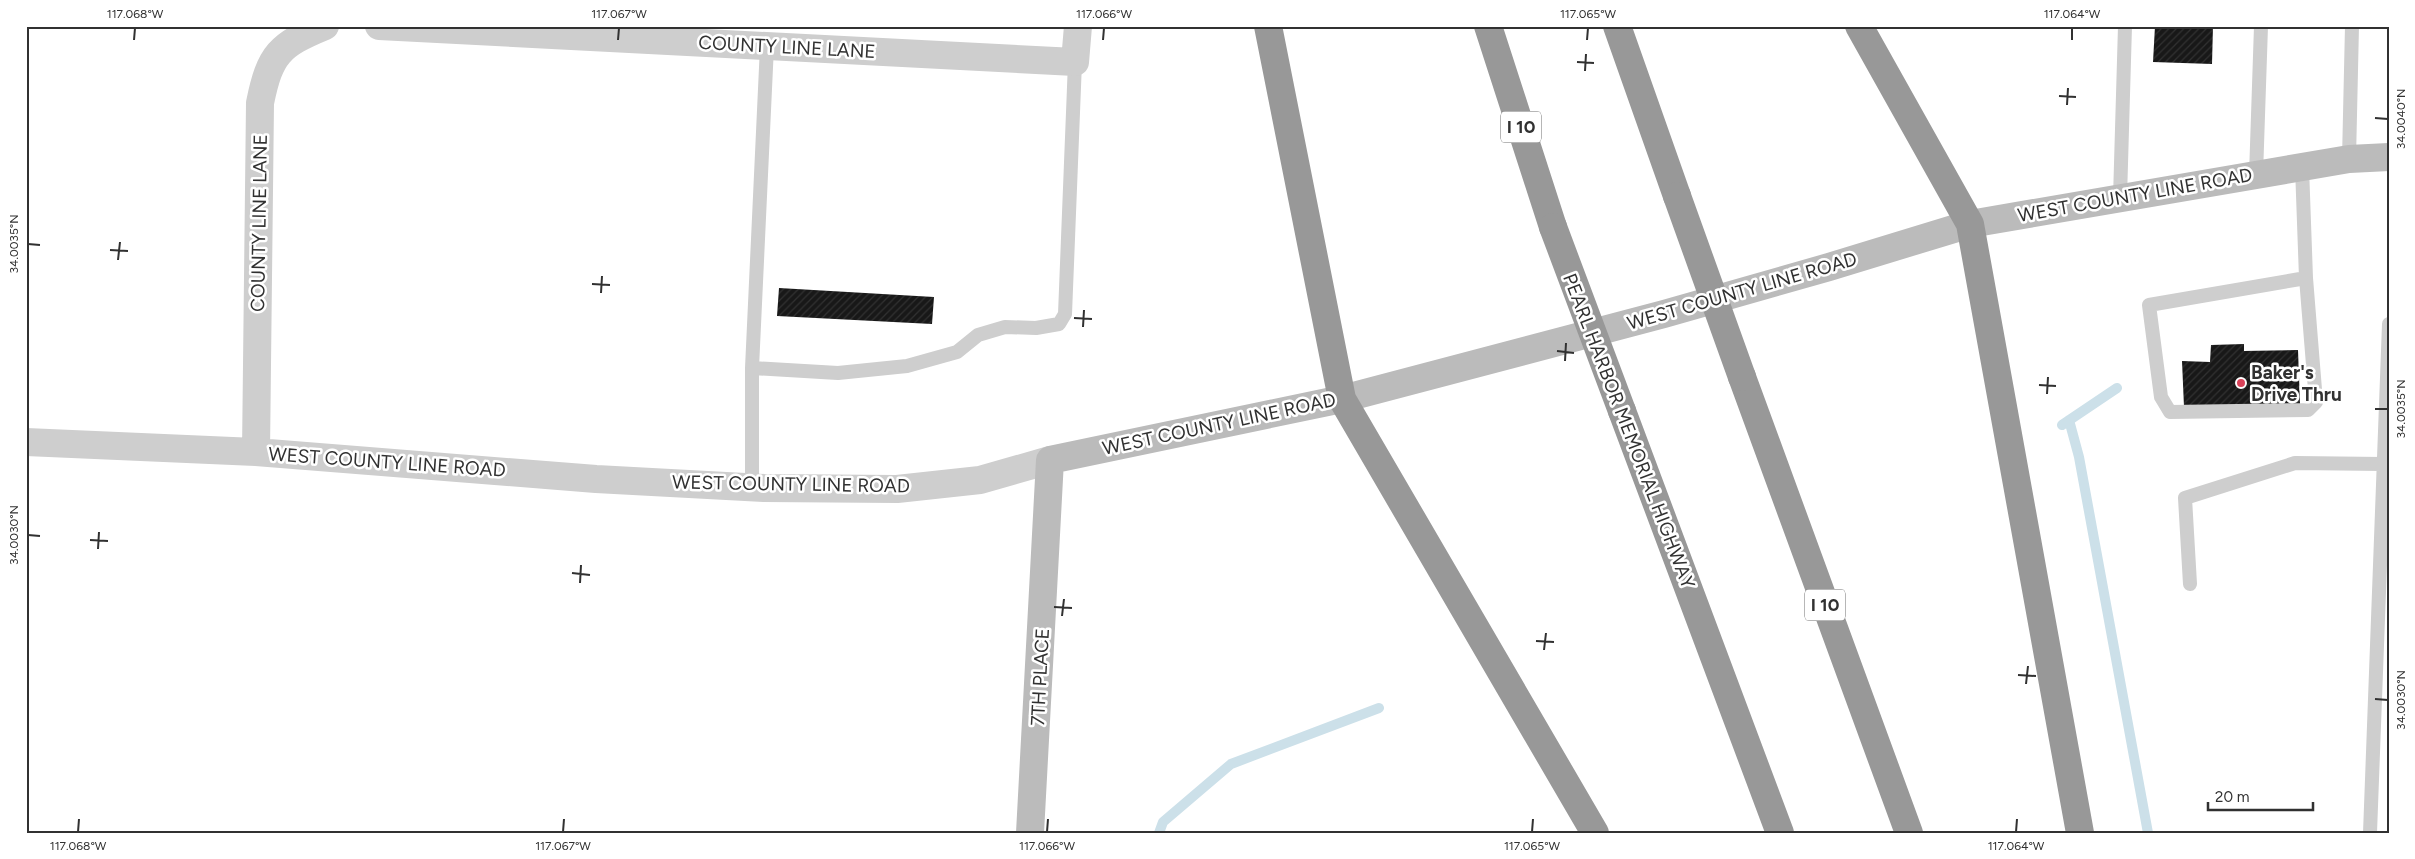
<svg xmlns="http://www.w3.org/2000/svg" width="2415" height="859" font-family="Figtree,sans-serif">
  <defs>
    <pattern id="building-hatch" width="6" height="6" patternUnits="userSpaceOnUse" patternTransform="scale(1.25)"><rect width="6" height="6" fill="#181818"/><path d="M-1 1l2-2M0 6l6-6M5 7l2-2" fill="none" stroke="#313131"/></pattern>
  </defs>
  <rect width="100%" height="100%" fill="#fff"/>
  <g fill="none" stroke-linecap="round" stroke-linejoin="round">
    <!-- stream -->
    <path stroke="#cce0e9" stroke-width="10" d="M2069 420 2079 457 2148 833
      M2062 425 2117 388
      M1159 833 1163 822 1231 764 1379 708"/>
  </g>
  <!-- building -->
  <path fill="url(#building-hatch)" d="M2155 26H2213L2212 64 2153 62Z
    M779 288 934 297 932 324 777 316Z
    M2244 344V351L2298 350 2300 404 2184 407 2182 361 2210 362 2211 345Z"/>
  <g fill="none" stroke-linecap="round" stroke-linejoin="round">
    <!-- lane -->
    <path stroke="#cecece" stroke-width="14" d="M767 46 752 368 838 373 907 366 957 352 978 335 1005 327 1036 328 1059 324 1065 314 1075 62
      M2349 159 2352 26
      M2302 167 2306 278 2149 305 2161 397 2170 412 2308 410 2316 402 2306 278
      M2256 175 2261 26
      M2120 198 2125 26
      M752 487V368
      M2190 584 2185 498 2295 463 2383 464
      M2370 833 2389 324"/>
    <!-- street -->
    <path stroke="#cecece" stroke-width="28" d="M379 26 1075 62 1078 26
      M26 442 256 452 596 479 764 488 897 489 980 480 1050 460
      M256 452 260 103C270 54 279 45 325 26"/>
    <!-- secondary -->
    <path stroke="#bbb" stroke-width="28" d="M1030 833 1050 460 1342 399 1664 314 1829 267 1970 224 2349 159 2389 157"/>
    <!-- highway -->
    <path stroke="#989898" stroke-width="28" d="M1268 26 1342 399 1595 833
      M1488 26 1553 227
      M1617 26 1677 196
      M1859 26 1970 224 2080 833
      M1742 377 1909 833
      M1622 411 1780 833"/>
    <!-- highway-bridge -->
    <path stroke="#989898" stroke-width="28" d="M1677 196 1742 377
      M1553 227 1622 411"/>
  </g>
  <!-- ticks -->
  <path fill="none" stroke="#313131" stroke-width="2" d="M134 40 135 28M618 40 619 28M1103 40 1104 28M1587 40 1588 28M2072 40V28M1577 62 1594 63M1585 71 1586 54M2059 96 2076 97M2067 105 2068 88M2375 118 2388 119M28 244 40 245M110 250 128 251M118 260 120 242M592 284 610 285M601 293 602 276M1074 318 1092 319M1083 327 1084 310M1557 351 1574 353M1565 361 1566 343M2039 385 2056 386M2047 394 2048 377M2375 409H2388M28 535 40 536M90 540 108 541M98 549 99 532M572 573 590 575M580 583 581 565M1054 607 1072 608M1062 616 1064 599M1536 641 1554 642M1544 650 1546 633M2018 675 2036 676M2026 684 2028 666M2375 699 2388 700M78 832 79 819M563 832 564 819M1047 832 1048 819M1532 832 1533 819M2016 832 2017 819"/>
  <!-- markers -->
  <circle fill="#d94259" stroke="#fff" stroke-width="2" cx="2241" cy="383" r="5"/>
  <g text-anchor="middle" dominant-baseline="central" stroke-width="5" stroke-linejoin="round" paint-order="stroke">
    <!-- shield labels -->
    <g fill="#fff" stroke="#6f6f6f" stroke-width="1">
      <rect x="1501" y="111.5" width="40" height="31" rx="4"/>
      <rect x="1805" y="589.5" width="40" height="31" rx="4"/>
    </g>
    <g font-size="18" font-weight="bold" fill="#313131">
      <text x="1521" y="127">I 10</text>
      <text x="1825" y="605">I 10</text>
    </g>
    <!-- street labels -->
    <g font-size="19" fill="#313131" stroke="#fff">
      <text transform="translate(787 47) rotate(3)">COUNTY LINE LANE</text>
      <text transform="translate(2135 195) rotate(-10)">WEST COUNTY LINE ROAD</text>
      <text transform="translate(259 223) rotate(-89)">COUNTY LINE LANE</text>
      <text transform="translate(1742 291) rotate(-16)">WEST COUNTY LINE ROAD</text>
      <text transform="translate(1219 424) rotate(-12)">WEST COUNTY LINE ROAD</text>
      <text transform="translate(1629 431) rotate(69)">PEARL HARBOR MEMORIAL HIGHWAY</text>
      <text transform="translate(387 462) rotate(4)">WEST COUNTY LINE ROAD</text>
      <text transform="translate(791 484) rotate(1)">WEST COUNTY LINE ROAD</text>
      <text transform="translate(1040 677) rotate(-87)">7TH PLACE</text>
    </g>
    <!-- poi labels -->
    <g font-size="19" font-weight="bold" fill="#313131" stroke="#fff" text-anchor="start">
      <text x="2251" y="372">Baker's<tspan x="2251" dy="22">Drive Thru</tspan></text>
    </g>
  </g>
  <!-- border -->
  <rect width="2415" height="859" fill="none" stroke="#ffffff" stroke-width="55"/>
  <!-- scale -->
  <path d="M2208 802v8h105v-8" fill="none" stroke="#313131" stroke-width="2.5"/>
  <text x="2215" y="802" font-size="15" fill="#313131" stroke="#ffffff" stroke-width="4" paint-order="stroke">20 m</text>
  <rect x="28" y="28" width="2360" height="804" fill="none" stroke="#313131" stroke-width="2"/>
  <g font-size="12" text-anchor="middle" fill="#313131">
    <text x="135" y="18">117.068°W</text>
    <text x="619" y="18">117.067°W</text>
    <text x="1104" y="18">117.066°W</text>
    <text x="1588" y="18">117.065°W</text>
    <text x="2072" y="18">117.064°W</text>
    <text transform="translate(2401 119) rotate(-90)" y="4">34.0040°N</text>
    <text transform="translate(14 244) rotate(-90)" y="4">34.0035°N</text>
    <text transform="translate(2401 409) rotate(-90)" y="4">34.0035°N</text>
    <text transform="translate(14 535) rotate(-90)" y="4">34.0030°N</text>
    <text transform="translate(2401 700) rotate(-90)" y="4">34.0030°N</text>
    <text x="78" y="850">117.068°W</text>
    <text x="563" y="850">117.067°W</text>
    <text x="1047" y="850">117.066°W</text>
    <text x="1532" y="850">117.065°W</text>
    <text x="2016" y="850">117.064°W</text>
  </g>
</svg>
